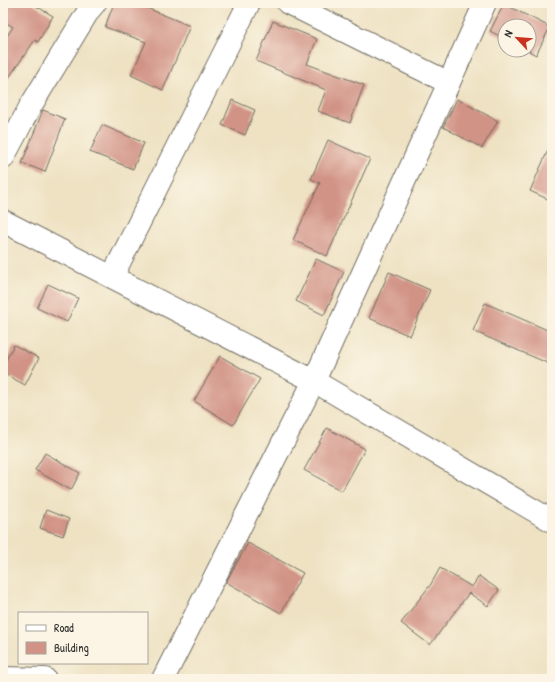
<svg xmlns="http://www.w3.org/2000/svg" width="555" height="682" font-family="'Patrick Hand',sans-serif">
  <rect width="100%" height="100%" fill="#fcf5e5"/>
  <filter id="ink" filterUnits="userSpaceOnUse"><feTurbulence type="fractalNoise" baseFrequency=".025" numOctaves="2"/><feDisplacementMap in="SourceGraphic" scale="8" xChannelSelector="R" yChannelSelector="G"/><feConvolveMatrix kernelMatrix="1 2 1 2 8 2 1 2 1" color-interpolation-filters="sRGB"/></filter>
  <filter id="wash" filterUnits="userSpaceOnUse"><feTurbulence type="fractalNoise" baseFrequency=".012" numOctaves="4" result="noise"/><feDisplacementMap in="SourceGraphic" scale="16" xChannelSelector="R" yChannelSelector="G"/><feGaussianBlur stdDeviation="0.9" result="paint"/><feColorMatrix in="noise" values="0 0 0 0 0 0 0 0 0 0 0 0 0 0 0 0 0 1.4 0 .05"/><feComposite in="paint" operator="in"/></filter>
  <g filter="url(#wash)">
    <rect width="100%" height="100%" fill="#eee2c3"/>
    <g id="blocks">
      <!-- building -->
      <path fill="#d19386" d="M3 3H31L53 16 38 42 35 40 3 86V42L13 27 3 21Z
        M114 3H149L147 8 190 26 163 90 131 75 146 42 105 27Z
        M504 4 550 27 536 55 527 50H529V26H505V39L490 31Z
        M273 21 317 39 307 64 364 85 350 123 318 111 326 90 256 61Z
        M457 99 498 121 482 148 443 127Z
        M232 100 255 110 245 135 222 125Z
        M43 110 65 119 45 172 22 163Z
        M102 125 144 143 133 169 90 152Z
        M328 140 370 159 327 256 293 240 320 183 311 179Z
        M552 141V201L530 191Z
        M316 259 344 272 324 315 296 301Z
        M389 272 430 290 410 336 369 318Z
        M48 284 78 298 67 322 37 308Z
        M485 303 552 332V365L473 331Z
        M14 345 39 358 25 385 3 373V366Z
        M220 356 260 379 233 425 194 401Z
        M327 428 365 449 342 491 304 470Z
        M45 453 80 473 71 490 35 470Z
        M46 510 69 519 63 536 40 528Z
        M248 543 303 573 281 613 226 582Z
        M440 568 472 587 479 576 499 590 488 606 469 593 430 645 401 623 431 584Z"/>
    </g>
  </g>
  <g filter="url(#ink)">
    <use href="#blocks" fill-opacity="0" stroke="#6f6b60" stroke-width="1"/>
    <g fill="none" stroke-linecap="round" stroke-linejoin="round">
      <defs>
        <path id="street" d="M288 3 449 83
          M3 158 30 107 89 10 95 3
          M3 221 314 381 552 521
          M112 277 249 3
          M3 678 45 679
          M163 679 314 381 485 3"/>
      </defs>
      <!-- street casing -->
      <use href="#street" stroke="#6f6b60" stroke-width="24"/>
      <!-- street -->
      <use href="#street" stroke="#fff" stroke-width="22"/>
    </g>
  </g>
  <!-- margin -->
  <rect width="555" height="682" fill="none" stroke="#fcf5e5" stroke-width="16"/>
  <!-- legend -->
  <rect x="18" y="612" width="130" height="52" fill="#fcf5e5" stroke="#a8a49b"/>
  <rect x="26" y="625" width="20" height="6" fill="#ffffff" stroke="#a8a49b"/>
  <text x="54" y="632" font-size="12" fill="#2b2b2b">Road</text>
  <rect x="26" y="642" width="20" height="12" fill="#d19386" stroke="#a8a49b"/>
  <text x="54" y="652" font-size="12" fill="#2b2b2b">Building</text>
  <!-- north arrow -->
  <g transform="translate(517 38) rotate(296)"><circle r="19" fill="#fcf5e5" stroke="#a8a49b"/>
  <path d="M0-3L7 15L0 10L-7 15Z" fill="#c8321e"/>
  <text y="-6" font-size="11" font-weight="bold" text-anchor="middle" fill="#2b2b2b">N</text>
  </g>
</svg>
